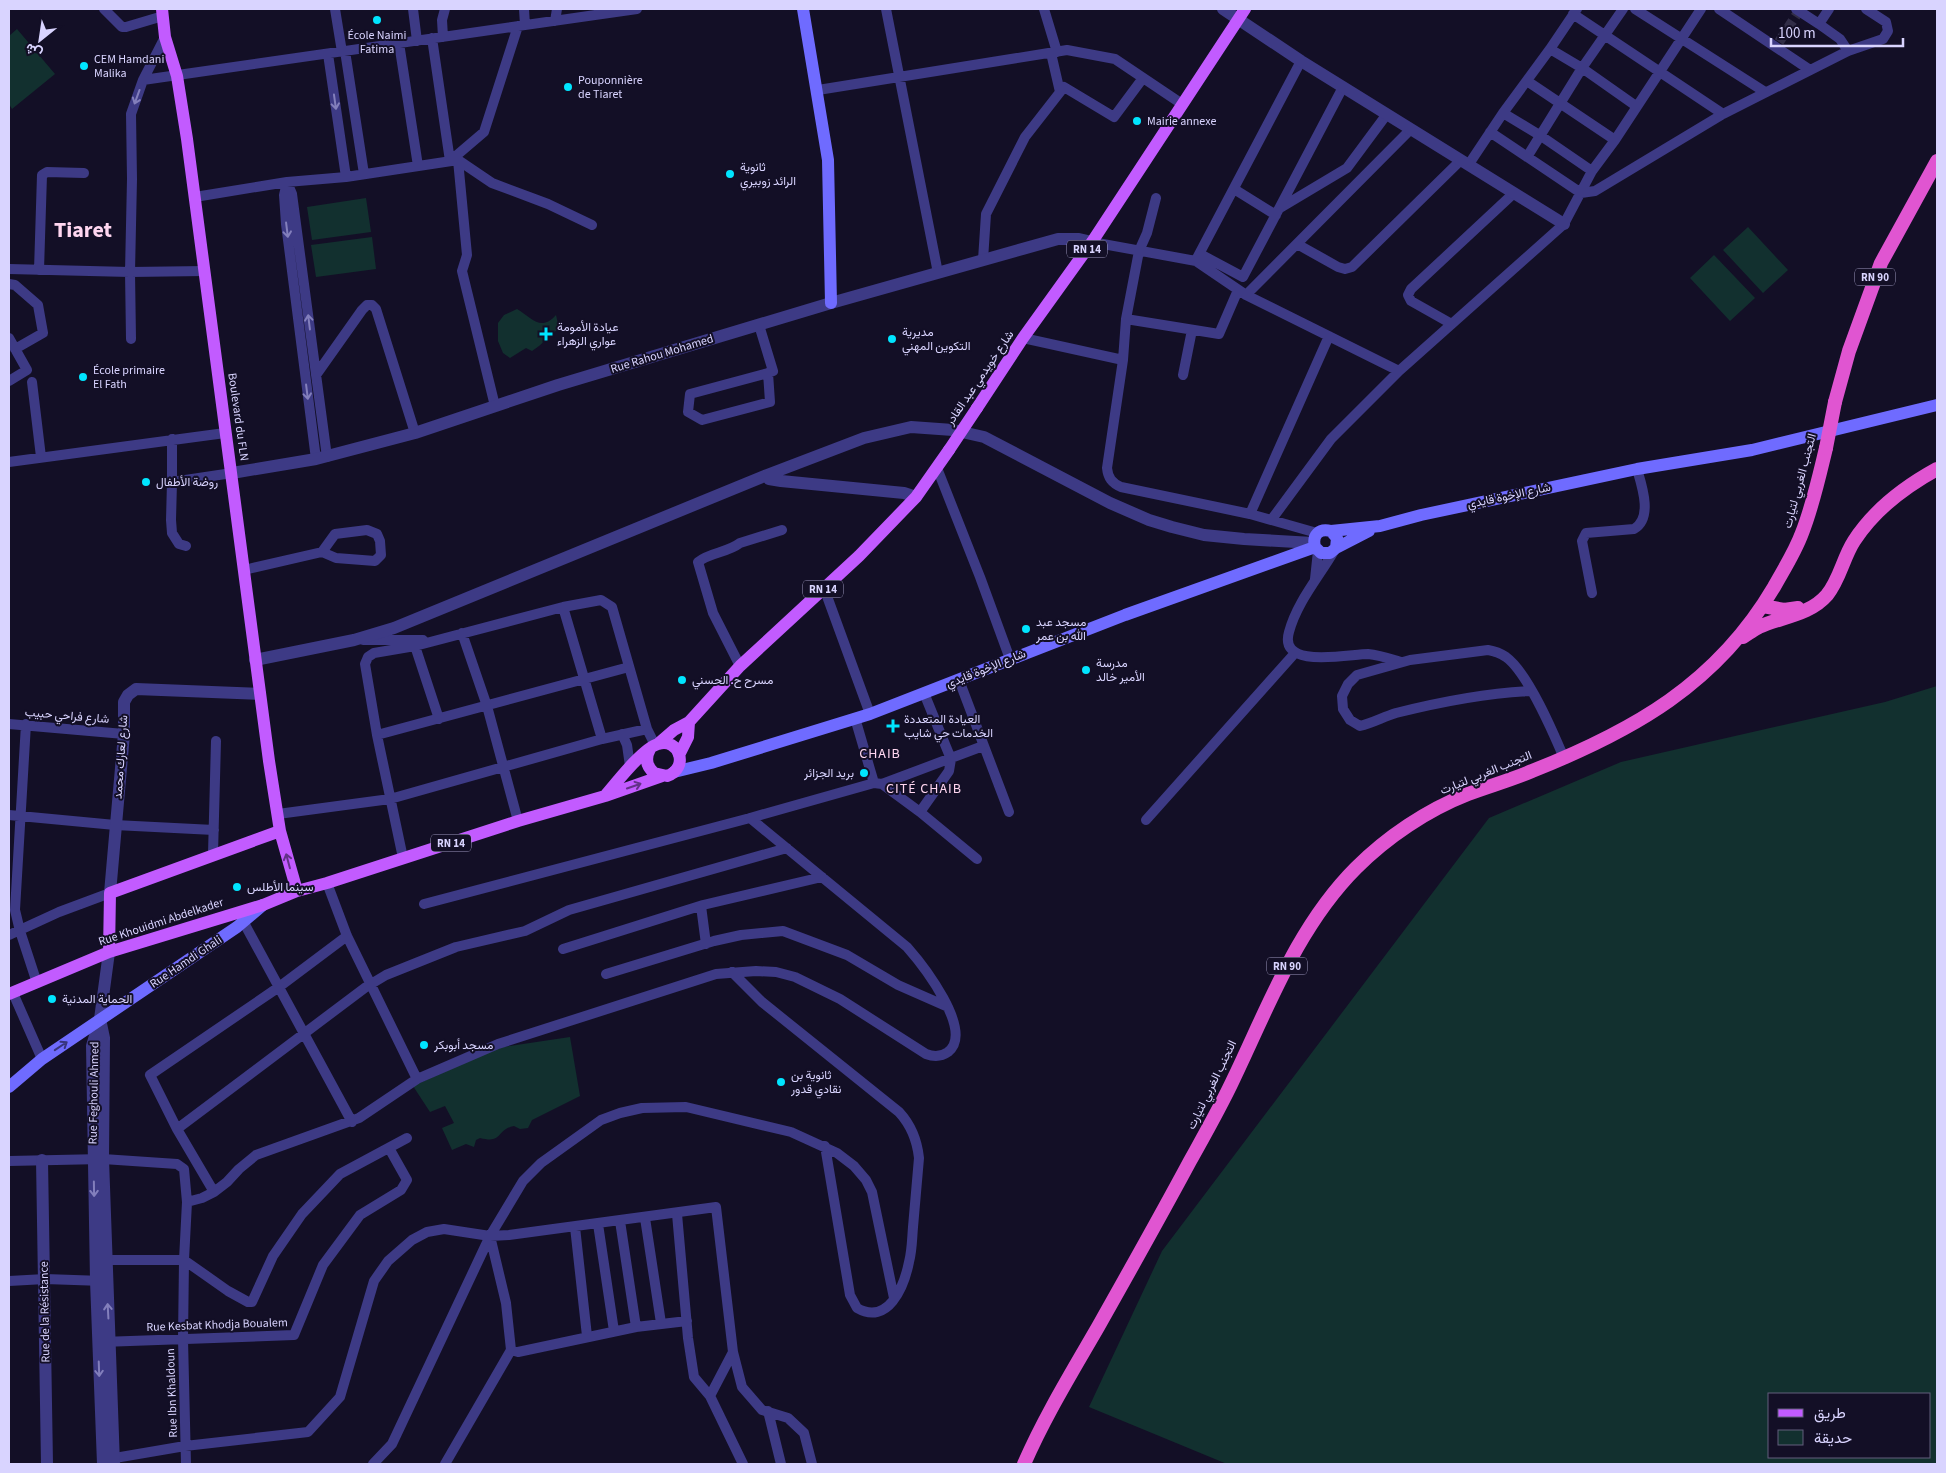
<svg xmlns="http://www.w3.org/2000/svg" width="1946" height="1473" font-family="'Source Sans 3',Vazirmatn,sans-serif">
  <rect width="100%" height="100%" fill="#130f26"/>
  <!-- green -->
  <path fill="#12302f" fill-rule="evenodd" d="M17 29 55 74 12 109 9 104V36Z
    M366 198 371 232 312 240 307 207Z
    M1748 227 1788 270 1763 293 1723 250Z
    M372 237 376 269 316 277 311 245Z
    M1714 255 1755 298 1730 321 1690 278Z
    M517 309C532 318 541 332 556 315L559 328 539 346 532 351 526 348 510 358 503 353 498 341V323L504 315Z
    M1937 686V1464H1227L1089 1407 1162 1251 1489 818 1621 762 1885 702ZM1770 1394H1930V1457H1770Z
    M570 1037 580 1096 532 1120 528 1128 520 1129 514 1126C495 1130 504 1144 480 1138L476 1140 474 1147 466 1144 452 1150 442 1128 454 1123 445 1106 430 1112 413 1086 497 1048Z"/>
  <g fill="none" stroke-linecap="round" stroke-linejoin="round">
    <!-- minor-tunnel -->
    <path stroke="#312d47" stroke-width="10" stroke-dasharray="10 5" stroke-linecap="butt" d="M1779 42 1797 14"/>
    <!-- minor -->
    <path stroke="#3d3a85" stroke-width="10" d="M104 9 122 27H126L163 16
      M335 9 342 52
      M413 9 417 41
      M524 9 525 25
      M886 9 938 273
      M1044 9 1057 52
      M1635 9 1765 92
      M1719 9 1810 70
      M1796 9 1819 24 1829 9
      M1573 14 1723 114
      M555 21 557 9
      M1819 24 1840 39 1848 51
      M443 37 442 20 445 9
      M432 38 450 161
      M399 43 418 166
      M1550 49 1582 68 1636 106
      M345 51 364 174
      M1051 53 1060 92
      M328 54 346 177
      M143 80 637 9
      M1527 81 1615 140
      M818 90 1067 50 1115 59 1182 104
      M1503 113 1541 136 1592 171
      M1490 132 1581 193 1595 191 1723 114 1848 51 1883 39 1888 31 1886 22 1866 9
      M1527 157 1582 68 1623 9
      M458 160 467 255 462 271 495 406
      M450 161 484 132 518 26
      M1469 164 1503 113 1550 49 1577 9
      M287 182 284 195 286 224 316 459
      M287 182 292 194 327 457
      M1234 189 1276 215
      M195 197 287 182 346 177 458 160 492 183 548 204 592 225
      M1156 198 1147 233 1139 251 1126 319 1123 360 1107 468C1108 478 1112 483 1121 487L1250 514 1317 533
      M1280 208 1347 168 1387 114
      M1092 242 1196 261 1246 295 1399 371
      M1297 244 1338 267 1345 269 1352 267 1461 160
      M1200 254 1243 277 1343 87
      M1197 258 1301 61
      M983 260 986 214 1025 137 1064 87 1114 117 1143 78
      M9 269 130 272 205 271
      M39 270 42 175 47 172 84 173
      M9 284 15 285 38 305 43 333 15 349
      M1246 295 1411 129
      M1126 319 1219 334 1238 290
      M1450 323 1411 301 1408 295 1411 289 1514 193
      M759 325 773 371 768 373 690 394 688 412 702 420 770 402 768 373
      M9 338 27 370 9 381
      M1023 338 1123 360
      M131 339 130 272 132 179 131 114 143 80 165 37
      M316 375 362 310 367 305H372L376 309 415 433
      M1183 375 1192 330
      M32 382 41 457
      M172 439V482L232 473
      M9 462 225 433
      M937 468 980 577 1010 659
      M172 482 171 520 172 533 179 544 186 546
      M1250 514 1329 336
      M1272 519 1331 439 1399 371 1564 224 1592 171 1615 140 1701 9
      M1334 551C1319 577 1297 602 1289 632 1278 670 1349 654 1368 654 1379 655 1391 659 1401 662
      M244 570 322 552 336 558 375 561 381 555 380 541 377 534 367 530 335 534 322 552
      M1315 579 1318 551
      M824 588 870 714
      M1592 593 1582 541 1586 533 1634 529C1653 518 1642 486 1637 469
      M563 607 602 739
      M462 633 487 706 518 821
      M363 640H423
      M415 646 439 719
      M740 666 713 613 698 562C710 552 727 553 740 543L782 530
      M959 680 1009 812
      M1531 691C1485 693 1440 702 1396 713 1383 717 1373 723 1360 726L1350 720 1343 709 1342 696 1348 684 1357 675 1410 660 1488 650C1494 651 1500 653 1506 657 1528 673 1553 732 1564 758
      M855 718 874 783
      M9 724 124 734
      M26 724 15 910 20 931 37 983
      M622 734 627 745 630 766
      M377 735 629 667
      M882 784 920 812 977 859
      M920 812 949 771 951 759 924 693
      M278 814 390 799 602 739 647 729
      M9 815 115 825 214 830
      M1146 820 1295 653
      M213 854 216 741
      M403 858 377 735 365 664 368 657 374 653 415 646 563 607 601 600 612 607 647 729 655 745
      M327 883 347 936 417 1079
      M424 904 750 818 874 783 882 784 983 746
      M701 906 706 944
      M243 921 352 1122
      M9 935 59 912 110 893
      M347 936 279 987 150 1075 177 1129 214 1192 227 1182 239 1169 256 1155 359 1118 417 1079 498 1044 716 974 756 971 776 972 795 977 840 999 926 1054C934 1057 941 1057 948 1052 975 1031 922 964 907 947L750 818
      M563 949 703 905 822 877
      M732 972 762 1002 899 1112C911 1125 917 1139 919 1158 917 1181 915 1204 913 1227 912 1239 912 1251 909 1262 904 1287 888 1326 857 1308L850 1295 825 1146
      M606 974 714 941 741 935 783 931 847 955 898 985 948 1007
      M13 993 42 1059
      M177 1129 366 987 386 975 456 947 525 931 569 910 787 848
      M9 1161 103 1159 177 1164 184 1169 187 1202 202 1198 214 1192
      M677 1214 688 1338 694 1377 710 1396 743 1464
      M645 1218 661 1323
      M620 1221 636 1327
      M598 1224 614 1331
      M575 1227 587 1336
      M106 1260H184L228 1291 248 1302H252L273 1256 302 1214 340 1174 407 1138
      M9 1281 45 1279 103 1281
      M102 1342 294 1335 323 1265 360 1215 401 1190 407 1180 389 1148
      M511 1350 518 1352 636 1327 687 1321
      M733 1352 742 1387 762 1410 788 1418 804 1433 812 1464
      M768 1411 781 1464
      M109 1459 185 1446 308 1432 340 1397 374 1281 388 1261 412 1240 427 1232 444 1229 490 1236 509 1235 716 1207 733 1352 710 1396
      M186 1464 183 1339 184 1260 187 1202
      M373 1464 392 1444 490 1236 523 1181 541 1163 601 1120 620 1113 642 1108 686 1107 791 1132 837 1153 854 1166 866 1180 872 1192 894 1298
      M445 1464 511 1350 506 1303 490 1236"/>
    <!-- tertiary -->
    <path stroke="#3d3a85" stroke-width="12" d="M1223 9 1301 61 1564 224
      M232 473 316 459 415 433 558 385 831 303 1058 239H1079L1092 242
      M767 475 769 479 781 481 904 493 916 497
      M255 660 354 640 394 628 767 475 864 438 911 427 953 430 984 437 1110 503 1149 520 1172 527 1204 535 1244 539 1313 543
      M110 893 124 734V702L128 695 136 689 260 694
      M100 1019 104 1038 103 1159 114 1464
      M42 1160 47 1464
      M103 1464 96 1281 92 1046 100 1019 109 952"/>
    <!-- secondary -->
    <path stroke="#6f6bff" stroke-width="12" d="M803 9 828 160 831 303
      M1331 531 1337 538 1336 548 1330 553H1321L1315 547C1312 535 1319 528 1331 531L1380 526 1421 515 1637 469 1752 450 1937 405
      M1336 548 1369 531
      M674 772 711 763 870 714 1125 615 1315 547
      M9 1087 42 1059 237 927 263 905"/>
    <!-- primary -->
    <path stroke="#c25bff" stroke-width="12" d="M162 9 165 37 177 76 187 139 269 761 280 831 297 891
      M977 408 1023 338 1092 242 1245 9
      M659 743 674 730 689 722 740 666 859 556 916 497 949 450
      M679 755 688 737 689 722
      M605 796C616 783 643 748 658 744 679 737 690 768 667 776L654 773C646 766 645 758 650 749
      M109 952 110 893 280 831
      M9 994 109 952 263 905 297 891 327 883 518 821 605 796 662 776"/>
    <!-- trunk -->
    <path stroke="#e055d1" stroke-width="14" d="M1835 402 1849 351 1881 263 1937 161
      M1763 606 1784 610 1798 608
      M1743 637C1748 634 1753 630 1759 627 1781 617 1810 615 1827 595 1840 579 1843 558 1854 541 1874 510 1906 486 1937 469
      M1024 1464C1045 1416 1072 1372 1098 1327 1129 1272 1160 1217 1190 1161 1205 1134 1221 1106 1234 1078 1269 1005 1298 926 1356 868 1387 837 1427 810 1468 794 1489 786 1511 780 1532 771 1633 731 1717 684 1774 587 1784 569 1795 552 1802 533 1813 505 1819 477 1826 448"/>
    <!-- primary-bridge -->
    <path stroke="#c25bff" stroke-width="12" d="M949 450 977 408"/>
    <!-- trunk-bridge -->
    <path stroke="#e055d1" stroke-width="14" d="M1826 448 1835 402"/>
  </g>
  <!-- one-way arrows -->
  <defs><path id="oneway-shaft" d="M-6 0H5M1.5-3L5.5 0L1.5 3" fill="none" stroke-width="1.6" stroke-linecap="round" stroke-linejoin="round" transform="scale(1.25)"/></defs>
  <g stroke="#837fbc">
    <use href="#oneway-shaft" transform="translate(137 97) rotate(110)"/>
    <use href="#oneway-shaft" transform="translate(335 102) rotate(82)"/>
    <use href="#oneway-shaft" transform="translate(287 230) rotate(83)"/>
    <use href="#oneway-shaft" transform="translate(309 322) rotate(-97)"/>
    <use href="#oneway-shaft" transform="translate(307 392) rotate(83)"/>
    <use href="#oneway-shaft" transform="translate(94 1189) rotate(89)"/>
    <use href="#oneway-shaft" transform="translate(108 1311) rotate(-93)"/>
    <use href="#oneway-shaft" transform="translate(99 1369) rotate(88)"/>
  </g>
  <g stroke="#623188">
    <use href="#oneway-shaft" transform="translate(634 786) rotate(-19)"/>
    <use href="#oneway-shaft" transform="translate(288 861) rotate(-105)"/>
  </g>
  <use stroke="#38347d" href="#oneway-shaft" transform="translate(61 1046) rotate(-34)"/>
  <!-- markers -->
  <g fill="#00e5ff" stroke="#130f26" stroke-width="2">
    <circle cx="377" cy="20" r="5"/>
    <circle cx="84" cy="66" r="5"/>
    <circle cx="568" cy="87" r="5"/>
    <circle cx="1137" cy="121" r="5"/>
    <circle cx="730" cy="174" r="5"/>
    <path d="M543.5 326.5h5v5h5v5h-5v5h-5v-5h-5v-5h5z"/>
    <circle cx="892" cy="339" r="5"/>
    <circle cx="83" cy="377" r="5"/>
    <circle cx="146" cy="482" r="5"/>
    <circle cx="1026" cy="629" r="5"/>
    <circle cx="1086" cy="670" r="5"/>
    <circle cx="682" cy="680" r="5"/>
    <path d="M890.5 718.5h5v5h5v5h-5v5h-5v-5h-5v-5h5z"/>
    <circle cx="864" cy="773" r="5"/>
    <circle cx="237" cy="887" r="5"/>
    <circle cx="52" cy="999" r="5"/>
    <circle cx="424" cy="1045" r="5"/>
    <circle cx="781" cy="1082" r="5"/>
  </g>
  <g text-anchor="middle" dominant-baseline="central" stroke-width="4" stroke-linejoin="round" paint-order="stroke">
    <!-- shield labels -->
    <g fill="#130f26" stroke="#9e99be" stroke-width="1">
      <rect x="1067" y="240.5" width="40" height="17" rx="4"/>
      <rect x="1855" y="268.5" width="40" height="17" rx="4"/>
      <rect x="803" y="580.5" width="40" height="17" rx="4"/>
      <rect x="431" y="834.5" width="40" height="17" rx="4"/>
      <rect x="1267" y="957.5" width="40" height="17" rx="4"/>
    </g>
    <g font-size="11" font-weight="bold" fill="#d9d4ff">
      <text x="1087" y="249">RN 14</text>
      <text x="1875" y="277">RN 90</text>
      <text x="823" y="589">RN 14</text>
      <text x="451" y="843">RN 14</text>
      <text x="1287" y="966">RN 90</text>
    </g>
    <!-- poi labels -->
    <g font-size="12" fill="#d9d4ff" stroke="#130f26" text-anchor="start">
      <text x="377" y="35" text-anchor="middle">École Naimi<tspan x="377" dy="14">Fatima</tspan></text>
      <text x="94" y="59">CEM Hamdani<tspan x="94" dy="14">Malika</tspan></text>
      <text x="578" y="80">Pouponnière<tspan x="578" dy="14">de Tiaret</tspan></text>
      <text x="1147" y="121">Mairie annexe</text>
      <text x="740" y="167">ثانوية<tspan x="740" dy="14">الرائد زوبيري</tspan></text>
      <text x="557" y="327">عيادة الأمومة<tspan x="557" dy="14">عواري الزهراء</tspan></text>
      <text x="902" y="332">مديرية<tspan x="902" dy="14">التكوين المهني</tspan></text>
      <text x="93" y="370">École primaire<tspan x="93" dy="14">El Fath</tspan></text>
      <text x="156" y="482">روضة الأطفال</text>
      <text x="1036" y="622">مسجد عبد<tspan x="1036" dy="14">الله بن عمر</tspan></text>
      <text x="1096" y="663">مدرسة<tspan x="1096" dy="14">الأمير خالد</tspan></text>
      <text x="692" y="680">مسرح ح. الحسني</text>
      <text x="904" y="719">العيادة المتعددة<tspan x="904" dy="14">الخدمات حي شايب</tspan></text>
      <text x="854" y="773" text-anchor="end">بريد الجزائر</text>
      <text x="247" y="887">سينما الأطلس</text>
      <text x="62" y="999">الحماية المدنية</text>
      <text x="434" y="1045">مسجد أبوبكر</text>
      <text x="791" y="1075">ثانوية بن<tspan x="791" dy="14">نقادي قدور</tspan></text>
    </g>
    <!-- street labels -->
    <g font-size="12" fill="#d9d4ff" stroke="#130f26">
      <text transform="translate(662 354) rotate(-17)">Rue Rahou Mohamed</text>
      <text transform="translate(980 378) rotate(-56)">شارع خويدمي عبد القادر</text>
      <text transform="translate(238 417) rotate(82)">Boulevard du FLN</text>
      <text transform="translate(1800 481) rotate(-75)">التجنب الغربي لتيارت</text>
      <text transform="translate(1509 496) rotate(-12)">شارع الإخوة قايدي</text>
      <text transform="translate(986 669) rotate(-22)">شارع الإخوة قايدي</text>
      <text transform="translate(67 716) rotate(5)">شارع فراحي حبيب</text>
      <text transform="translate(121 757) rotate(-86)">شارع لعارك محمد</text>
      <text transform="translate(1486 773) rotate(-22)">التجنب الغربي لتيارت</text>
      <text transform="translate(161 922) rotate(-18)">Rue Khouidmi Abdelkader</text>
      <text transform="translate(186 962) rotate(-34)">Rue Hamdi Ghali</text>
      <text transform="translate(1212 1085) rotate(-64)">التجنب الغربي لتيارت</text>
      <text transform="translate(94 1093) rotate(-89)">Rue Feghouli Ahmed</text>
      <text transform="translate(45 1312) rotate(-91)">Rue de la Résistance</text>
      <text transform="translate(217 1325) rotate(-2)">Rue Kesbat Khodja Boualem</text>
      <text transform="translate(172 1393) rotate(-92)">Rue Ibn Khaldoun</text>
    </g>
    <!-- neighbourhood labels -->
    <g font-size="14" letter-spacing="1" fill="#ffd6f0" stroke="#130f26">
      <text x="880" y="754">CHAIB</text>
      <text x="924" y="789">CITÉ CHAIB</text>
    </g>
    <!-- town labels -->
    <g font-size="22" font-weight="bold" fill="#ffd6f0" stroke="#130f26">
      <text x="83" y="230">Tiaret</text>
    </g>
  </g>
  <!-- border -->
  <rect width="1946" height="1473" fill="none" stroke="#d9d4ff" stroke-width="20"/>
  <!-- legend -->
  <rect x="1768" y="1393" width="162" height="65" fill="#130f26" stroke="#625e7d"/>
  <rect x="1778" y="1409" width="25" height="8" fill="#c25bff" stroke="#625e7d"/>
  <text x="1814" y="1418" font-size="15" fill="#d9d4ff">طريق</text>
  <rect x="1778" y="1430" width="25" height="15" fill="#12302f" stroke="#625e7d"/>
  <text x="1814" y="1443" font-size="15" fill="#d9d4ff">حديقة</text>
  <!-- north arrow -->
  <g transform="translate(40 40) rotate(210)" stroke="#130f26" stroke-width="4" paint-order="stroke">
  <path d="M0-4L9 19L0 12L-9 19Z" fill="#d9d4ff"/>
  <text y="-8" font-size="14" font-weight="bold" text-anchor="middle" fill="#d9d4ff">ش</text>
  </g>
  <!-- scale -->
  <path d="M1771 38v8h132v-8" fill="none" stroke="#d9d4ff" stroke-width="2.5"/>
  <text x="1778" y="38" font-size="15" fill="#d9d4ff" stroke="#130f26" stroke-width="4" paint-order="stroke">100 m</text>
</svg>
